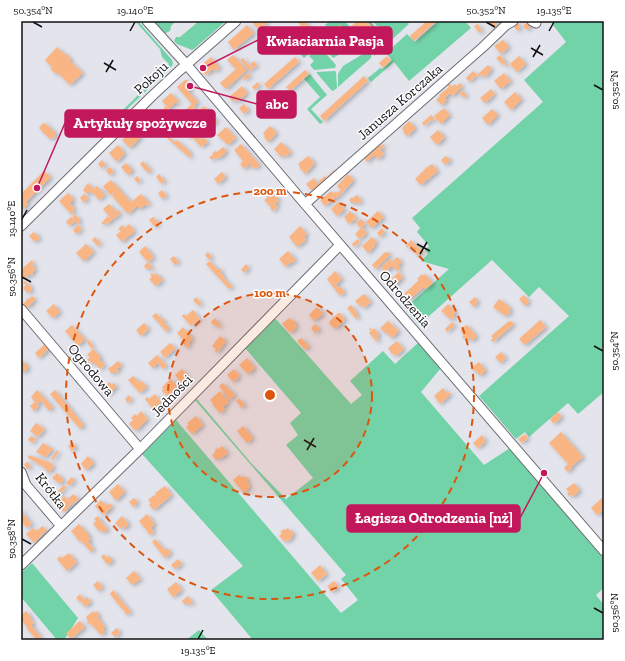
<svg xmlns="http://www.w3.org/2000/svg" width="625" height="661" font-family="'Zilla Slab',serif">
  <defs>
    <filter id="shadow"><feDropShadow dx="2.5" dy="1.5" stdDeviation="2" flood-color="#0004"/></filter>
  </defs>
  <rect width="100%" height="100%" fill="#e4e4ed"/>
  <!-- green -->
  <path fill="#73d3a8" d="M135 21H138L172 60 173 64 171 67 120 116 118 115 169 64 162 57 160 49Z
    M153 21H176L171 26 170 31 166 33 162 31Z
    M199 21H226L194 49 192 50 177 44 174 41 176 37H180Z
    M330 21H345L350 27 346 31 340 25 331 32 325 25Z
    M367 21H370L377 30 380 26H377L373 21H391L393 23 395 21H406L409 24 374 56V48L371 45 361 52 350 49 342 53 333 58 319 41 318 37 321 28 328 35 323 40 333 51 350 36 356 43 372 28Z
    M438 21H465L471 28 409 81 394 62 371 82 368 78 380 68 382 69 392 60 386 53 407 34 415 42Z
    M550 21H604V392L578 414 568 403 529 437 525 432 516 439 479 396 569 316 539 287 529 297 492 260 419 325 405 308 449 269 421 261 428 254 425 250 429 246 417 232 420 228 412 218 543 102 524 80 566 42Z
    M316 35 317 47 304 58 299 53 312 41 311 39Z
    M320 47 336 65 335 68 314 70 310 65 314 61 309 56Z
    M371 49 372 51 371 58 338 87V74L343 66Z
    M335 71 336 72 337 88 333 91 331 90 316 72Z
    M310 74 327 95 311 109 323 122 320 124 307 109 320 97 304 79Z
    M274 317 351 404 362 395 350 381 383 351 395 364 419 342 441 368 421 392 484 465 510 448 604 557V588L596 595 604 605V640H253L211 590 243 566 142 454 176 420 341 613 358 600 341 579 346 575 194 399 196 398 252 464 286 499 313 478 286 445 298 435 290 423 301 413 245 348Z
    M32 563 78 618 64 640H57L21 597V573Z
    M199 630 208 640H186Z"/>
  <!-- building -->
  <path fill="#fab584" filter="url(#shadow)" d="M251 21H269L259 30Z
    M297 21H304L316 34 311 38Z
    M357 21H367L373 28 355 43 350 36 333 51 323 39 340 25 346 31Z
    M427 21H437L414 41 410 36Z
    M488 21H499L496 24 497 25 493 28Z
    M517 22 520 25 519 27 520 29 518 31 514 27Z
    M527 22 531 26 527 30 523 26Z
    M478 24 482 31 479 33 474 26Z
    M247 25 254 33 234 50 228 42Z
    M503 40 509 47 501 54 494 46Z
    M57 47 64 54 65 53 71 59 70 61 83 73 70 85 58 73 56 74 50 68 52 67 45 60Z
    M233 55 247 70 226 89 220 83 236 69 227 60Z
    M500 55 509 66 508 67 504 63 502 64 496 58Z
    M387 56 391 61 383 68 379 63Z
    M519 56 526 64 517 72 510 64Z
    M211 57 220 68 215 71 213 69 206 75 200 68V66Z
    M295 57 299 62 268 89 264 84Z
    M243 58 250 67 251 66 250 64 254 61 257 65 250 71 240 60Z
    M488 65 492 69 489 72H490L485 77 482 74 479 77 477 75Z
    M305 70 309 74 290 91 286 87Z
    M473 71 477 75 469 82 466 78Z
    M248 73 251 75 245 80 242 78Z
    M504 73 511 81 501 89 494 81Z
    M364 76 368 81 324 121 320 116Z
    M185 80H187L192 86 188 91 198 102 194 106 195 108 184 119 179 115 182 112 183 113 185 112 184 111 192 104 177 87Z
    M258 82 260 85 255 90 252 87Z
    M449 83 452 87 455 84 457 86 460 83 463 86 453 96 450 93 445 98 447 100 442 105 436 100 440 96 439 95 449 87 447 85Z
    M242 86 247 93 238 102 236 99 233 102 229 97Z
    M491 89 495 94 485 103 480 98Z
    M463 91 467 95 464 98 459 93Z
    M515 92 522 99 511 110 504 102Z
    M171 93 179 102 178 104 176 102 169 109 162 101Z
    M244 104 249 110 244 114 239 108Z
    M166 106 174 115 162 126 155 118Z
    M204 106 217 121 208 128 195 113Z
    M444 108 450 115 441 124 434 116Z
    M492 109 498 115 488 125 482 118Z
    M431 115 435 119 432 121 431 120 424 126 422 123Z
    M184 120 201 140 204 137 208 142 201 147 190 135 189 137 183 130 184 129 180 124Z
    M409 121 416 128 407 136 403 132 404 131 402 128Z
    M43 123 44 124 45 123 56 133 54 135 56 136 53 139 52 137 50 139 39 128Z
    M270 126 277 133 268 142 264 137 265 136 263 133Z
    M226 127 236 138 228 145 217 135Z
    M133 130 141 137 130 148 122 140Z
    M438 130 445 137 437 145 430 137Z
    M168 136 175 142 177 140 191 153 189 155 192 156 190 158 167 138Z
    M281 142 291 152 286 157 284 154 281 157 274 149Z
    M378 143 381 146 383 144 385 146 380 150 384 154 378 159 374 155 367 162 364 158Z
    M241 144 260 165 256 168 254 167 252 168 250 166 252 164 251 163 244 169 240 164 243 161 234 150Z
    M118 145 125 153 117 162 109 153Z
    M223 147 227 151 220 158 219 157 217 159 216 157 212 160 209 157 213 155 212 154 215 151 217 152Z
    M308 156 315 163 305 174 299 167H300L298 164Z
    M446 156 451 160 445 165 441 160Z
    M102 160 106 165 102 168 98 164Z
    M143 161 151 170 148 173 140 164Z
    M126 163 133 170 128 175 121 167Z
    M432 164 438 171 421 185 415 179 426 168Z
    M110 167 114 172 110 175 106 171Z
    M334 170 337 174 323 186 319 181 325 176 326 178Z
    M44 171 51 177 26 202 28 204 22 210 21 208V194Z
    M222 172 226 177 218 184 214 179Z
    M159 174 165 181 162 184 156 177Z
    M348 174 354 180 341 194 337 198 336 197 325 206 320 200 331 191 333 193 336 192 337 193 341 190 337 186Z
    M137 176 141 181 138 183 134 179Z
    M314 178 321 187 314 193 306 184Z
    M111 180 131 202 141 194 150 204 147 206 146 204 140 209 137 206 128 214 112 196 114 194 112 193 110 195 103 186Z
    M88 183 94 189 97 186 105 195 99 200 92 192 91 193 90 191 87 194 83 190Z
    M162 190 167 196 162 199 158 193Z
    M68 193 74 199 70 203 75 209 72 211 74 213 72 215 59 201Z
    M272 193 274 196H277V199L279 201 275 204 278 207 273 211 270 208 271 207 264 200 267 198V195L269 196Z
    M84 194 88 198 84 203 80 198Z
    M357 195 362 201 358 204 355 201 352 204 349 200 352 197 353 198Z
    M338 202 345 209 337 216 331 209Z
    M109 204 116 211 110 217 103 209Z
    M118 210 121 213 114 219V218L108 224 106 222H105L106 224 104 225 101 223 104 221V220L108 216 109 218Z
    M350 211 357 218 349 224 344 217Z
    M378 211 384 217 372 228 366 222Z
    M76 215 80 220 79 222 80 223 79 225 72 217Z
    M71 217 75 221 70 226 66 222Z
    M153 217 159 223 155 227 149 220Z
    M361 219 366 224 360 228 356 223Z
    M129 224 135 231 122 242 116 235 121 231 118 229 122 225 125 228Z
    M78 225 82 229 76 234 73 230Z
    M300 226 307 234 304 237 306 240 297 247 289 237Z
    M362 227 367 233 360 239 355 234Z
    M382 228 385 232 380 237 377 233Z
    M34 232 40 238 35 242 29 236Z
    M95 237 101 244 98 246 92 240Z
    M372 237 377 242 374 245 375 246 368 253 362 246Z
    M358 239 360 242 354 247 352 244Z
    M411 240 420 249 421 248 425 253 424 254 422 252 418 256 409 246 407 248 406 246Z
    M86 244 94 252 84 261 76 253Z
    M145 246 154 257 148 262 139 252Z
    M288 251 296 260 292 263 291 262 286 267 279 259Z
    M208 252 212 257 209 260 205 255Z
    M385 252 386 253 388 252 391 254 376 269 372 265Z
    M174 256 179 262 175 265 170 259Z
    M397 257 402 262 398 266 393 261Z
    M390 259 401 269 398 271 392 266 386 272 381 267Z
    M32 260 34 263 32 265 36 269 32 273 33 274 32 276 30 274 25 278 21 274V270Z
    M210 261 218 270 220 268 222 271 220 272 224 276 223 277 233 287 229 289 206 264Z
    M148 262 154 269 153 270 150 267 147 270 144 266Z
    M246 264 249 267 245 273 241 270Z
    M335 271 342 279 336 285 338 288 340 286 345 292 340 296 327 279Z
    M399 272 403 277 393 287 388 282Z
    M152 273 154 275 156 273 163 280 156 286 149 279 152 277 150 275Z
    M422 274 423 276 425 274 433 283 426 289 424 287 409 300 404 294 419 280 417 279Z
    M25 281 32 288 31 290V291L28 293 23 288 26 285 23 282Z
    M364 294 371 302 364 308 361 305 360 306 355 301Z
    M524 295 529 302 525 306 519 299Z
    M32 296 36 299 27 308 23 304 27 300H26L28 298 29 299Z
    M196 297 202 304 199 306 193 300Z
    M475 297 478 300 476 302 477 304 474 307 469 302Z
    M499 299 511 308 509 311 511 312 508 315 507 314 505 316 493 307Z
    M54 304 60 312 53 318 46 311Z
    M448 304 456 312 453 315 455 317 452 319 451 318 450 319 441 311Z
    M351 305 357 312 356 313 359 317 356 319 347 308Z
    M317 307 323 314 314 321 309 315Z
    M193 310 200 319 191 326 182 316 184 314 186 316Z
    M156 313 162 320 163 318 165 320 163 322 170 328 166 332 162 326 161 327 160 326 161 325 152 316Z
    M338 313H340L345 319V320L336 328H334L329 323 330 321Z
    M215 318 221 326 219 328 216 324 214 326 211 322Z
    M289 318 292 321 293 320 296 322 295 325 297 327 290 333 282 324Z
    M540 320 546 327 525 345 519 339Z
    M388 321 399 331 392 338 386 332 385 333 380 328Z
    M509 321V322L511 321 514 324 493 342 491 340 493 338 491 336Z
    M452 322 455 325 447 332 445 329Z
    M144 323 149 329 141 336 136 330Z
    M315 324 320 329 315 333 311 328Z
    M72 325 85 339 78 346 65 331Z
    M467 325 477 336 472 341 470 338 468 340 466 337 464 339 462 336 464 335 460 330 465 326H466Z
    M183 327 193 339 188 343 190 345 187 348 181 341 183 340 177 333Z
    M370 328 373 330 374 328 379 334 377 337 379 340 377 342 369 333 371 331 369 329Z
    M220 336 226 341 217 353 215 351 216 349 212 346Z
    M301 338 309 346 305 350 297 341Z
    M88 339 94 347 92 349 86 341Z
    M397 341 404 349 396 356 393 353 392 354 388 348Z
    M170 343 176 348 165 358 160 352Z
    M45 344 49 349 39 358 35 353Z
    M93 349 101 357 99 359 105 365 100 369 94 363 93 364 90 361 89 362 87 360 90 357 87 355Z
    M501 352 506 358 500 363 495 357Z
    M157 355 167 366 163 369 158 363 153 368 148 363Z
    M247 358 255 368 248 374 239 365Z
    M21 359 29 367 23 373 21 370Z
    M118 361 122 365 117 369 119 371 117 373 115 371 112 374 108 369 110 367H111Z
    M479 362 486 370 480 376 475 370 474 371 471 368Z
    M182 369 188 377 181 383 175 375Z
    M234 369 240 376 233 382 227 375Z
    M133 376 140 383 142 381 147 387 140 393 128 380Z
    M170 379 178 386 167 396 162 391 163 389 162 387Z
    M109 382 112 385 114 383 117 386 108 395 102 389Z
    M223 383 230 391 231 390 235 395 230 400 219 386Z
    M443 388 447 393 448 392 451 394 440 404 434 396Z
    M37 390 53 407 49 411 41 401 37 404 39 406 34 411 30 406 35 402 31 397Z
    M55 390 84 425 80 429 50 394Z
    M220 391 229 402 223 407 225 409 220 413 212 404 213 403 210 400Z
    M155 394 161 402 153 409 145 399 147 397 149 399Z
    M129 395 132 399 128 403 125 399Z
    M239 398 245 405 242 408 236 401Z
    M141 411 148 419 136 431 129 424 133 420 131 418 135 414 137 416Z
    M558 412 562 417 554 424 550 419Z
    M196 416 203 425 192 434 186 427 189 425 187 423Z
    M36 423 45 429 38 437 30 431Z
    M243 426 253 438 247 443 237 431Z
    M561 432 583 457 571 467 572 468 568 472 564 468 568 464 549 443Z
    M525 434 528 438 522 443 518 439Z
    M482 435 486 441 478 448 473 443Z
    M31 436 36 439 33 443 28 440Z
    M72 442 76 447 72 451 68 446Z
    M43 443 53 449 46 457 41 455 36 452Z
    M222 446 228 453 220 459 219 457 216 460 212 455 215 453 214 452 216 451 215 450 217 448 218 449Z
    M57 450 59 452 53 460 51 459Z
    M29 455 51 463 54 467 48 473 44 467 28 458Z
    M88 456 94 463 87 470 81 464Z
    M28 462 31 467 27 469 24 464Z
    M57 473 64 480 60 484 52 478Z
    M239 475 241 477 242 476 244 477H246L248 479 247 481 249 483 248 484 250 487 244 493 233 480Z
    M72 477 75 480 70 486 66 483Z
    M574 483 580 490 573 497 571 494 569 496 567 494 569 492 566 489Z
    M118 484 125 492 116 501 109 492Z
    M64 485 66 488 60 493 61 494 59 496 56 493Z
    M165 486 172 495 154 510 149 505 151 503 148 500 153 496H154L156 494 155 493Z
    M73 494 79 499 73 504 68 499Z
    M64 496 72 504 64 512 56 504Z
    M134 498 138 502 134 507 129 502Z
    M602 498 604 501V510L597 515 591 508Z
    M101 500 106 505 108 503 110 505 111 504 113 506 104 515 95 506Z
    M21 509 24 512 23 513 32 524 27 528 21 521Z
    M147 514 155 524 151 528 154 532 150 535 139 521Z
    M98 516 100 518 99 519 108 529 103 533 101 530 99 531 93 524 96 521 94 519Z
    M122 516 129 524 124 529 122 527 120 528 115 523Z
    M79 524 89 535 88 536 91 539 88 542 94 549 91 552 81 541 80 542 71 531Z
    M42 526 47 530 34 543 26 534 33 528 37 531Z
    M288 528 290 531H292L294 533V534L291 537 292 538 288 541 287 540 285 542 279 536 282 533 280 532 284 529 285 530Z
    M155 539 165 550 168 548 171 553 165 558 152 542Z
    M69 553 77 562 67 571 57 559 60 556 62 558Z
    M104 554 107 558 109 556 113 560 108 565 101 557Z
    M178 559 182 564 175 569 171 565Z
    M320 565 327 574 318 581 311 573Z
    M134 571 141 579 132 585 126 578Z
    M98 581 103 587 98 591 93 585Z
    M334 581 339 587 332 592 327 586Z
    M176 582 182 590 173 597 167 589Z
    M113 590 131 612 127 615 110 594Z
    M80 594 84 600 87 597 91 602 85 607 81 601 80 602 76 598Z
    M188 596 193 603 190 605 188 602 185 605 182 601Z
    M26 611 31 617 30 618 34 623 31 625 41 637 37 640 27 629 28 628 21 620V616Z
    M93 611 94 613 97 611 99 614 97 616 105 627 103 629 105 632 101 635 90 623 88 624 87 622 88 621 86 617Z
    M80 621 85 627 71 639 66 633Z
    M117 628 120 633 115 637 111 633Z"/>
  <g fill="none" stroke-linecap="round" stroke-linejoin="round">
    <defs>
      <path id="minor" d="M147 21 186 64 305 204 604 551
        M532 21 536 23
        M305 204 483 47 506 25 513 21
        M21 226 151 97 179 71 236 21
        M21 309 140 449
        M21 472 26 485 61 526
        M21 565 140 449 340 245"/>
    </defs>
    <!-- minor casing -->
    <use href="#minor" stroke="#6c6c74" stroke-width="11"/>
    <!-- minor -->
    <use href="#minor" stroke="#fff" stroke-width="9"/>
  </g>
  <!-- ticks -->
  <path fill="none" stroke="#101013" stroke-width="1.5" d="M33 22 42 27M486 22 495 27M130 31 135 22M549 31 554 22M531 48 543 55M533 57 540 45M104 63 116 70M106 72 113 60M594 85 603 90M22 219 27 210M417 244 430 251M420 254 427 242M22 277 31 282M594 346 603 351M304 440 316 447M307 450 314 438M22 539 31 544M594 608 603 613M198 639 203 630"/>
  <!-- distance rings -->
  <circle cx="270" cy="395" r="102" fill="#dd550c" fill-opacity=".12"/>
  <g fill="none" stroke="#dd550c" stroke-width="2" stroke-dasharray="7 5">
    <circle cx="270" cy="395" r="102"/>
    <circle cx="270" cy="395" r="204"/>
  </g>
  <g text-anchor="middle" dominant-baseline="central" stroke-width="3" stroke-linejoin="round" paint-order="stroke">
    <!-- street labels -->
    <g font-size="14" fill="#101013" stroke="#fff">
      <text transform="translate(151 78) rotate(-43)">Pokoju</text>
      <text transform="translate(400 102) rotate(-41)">Janusza Korczaka</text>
      <text transform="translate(405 299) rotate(49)">Odrodzenia</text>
      <text transform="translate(91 370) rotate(50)">Ogrodowa</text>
      <text transform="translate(172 396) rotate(-46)">Jedności</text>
      <text transform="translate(51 491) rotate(52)">Krótka</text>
    </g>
  </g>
  <circle cx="270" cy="395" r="6" fill="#dd550c" stroke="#fff" stroke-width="2"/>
  <g font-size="12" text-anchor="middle" font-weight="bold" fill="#dd550c" stroke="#fff" stroke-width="3" stroke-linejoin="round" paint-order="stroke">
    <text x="270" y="195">200 m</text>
    <text x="270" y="297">100 m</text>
  </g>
  <!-- callouts -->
  <path fill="none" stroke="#c2185b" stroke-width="1.5" d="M203 68L258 40M190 86L257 104M37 188L65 123M544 473L520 518"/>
  <g fill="#c2185b" stroke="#fff" stroke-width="1.5">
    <circle cx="203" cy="68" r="4"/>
    <circle cx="190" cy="86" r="4"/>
    <circle cx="37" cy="188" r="4"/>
    <circle cx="544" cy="473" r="4"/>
  </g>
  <g fill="#c2185b" stroke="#c2185b" stroke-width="1.5">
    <rect x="258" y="27" width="134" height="27" rx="4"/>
    <rect x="257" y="91" width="39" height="27" rx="4"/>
    <rect x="65" y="110" width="150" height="27" rx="4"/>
    <rect x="347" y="505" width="173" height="27" rx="4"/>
  </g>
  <g font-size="15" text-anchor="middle" font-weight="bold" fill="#fff">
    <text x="325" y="46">Kwiaciarnia Pasja</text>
    <text x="277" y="109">abc</text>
    <text x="140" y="128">Artykuły spożywcze</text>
    <text x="434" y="523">Łagisza Odrodzenia [nż]</text>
  </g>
  <!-- border -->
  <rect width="625" height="661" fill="none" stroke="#ffffff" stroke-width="44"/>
  <rect x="22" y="22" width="581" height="617" fill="none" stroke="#101013" stroke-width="1.5"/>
  <g font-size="10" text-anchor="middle" fill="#101013">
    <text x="33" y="14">50.354°N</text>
    <text x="135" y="14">19.140°E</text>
    <text x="486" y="14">50.352°N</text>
    <text x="554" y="14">19.135°E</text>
    <text transform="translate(614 90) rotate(-90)" y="4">50.352°N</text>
    <text transform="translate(11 219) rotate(-90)" y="4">19.140°E</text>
    <text transform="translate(11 277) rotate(-90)" y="4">50.356°N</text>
    <text transform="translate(614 351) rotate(-90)" y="4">50.354°N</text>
    <text transform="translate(11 539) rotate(-90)" y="4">50.358°N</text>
    <text transform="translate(614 613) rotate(-90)" y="4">50.356°N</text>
    <text x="198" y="654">19.135°E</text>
  </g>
</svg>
